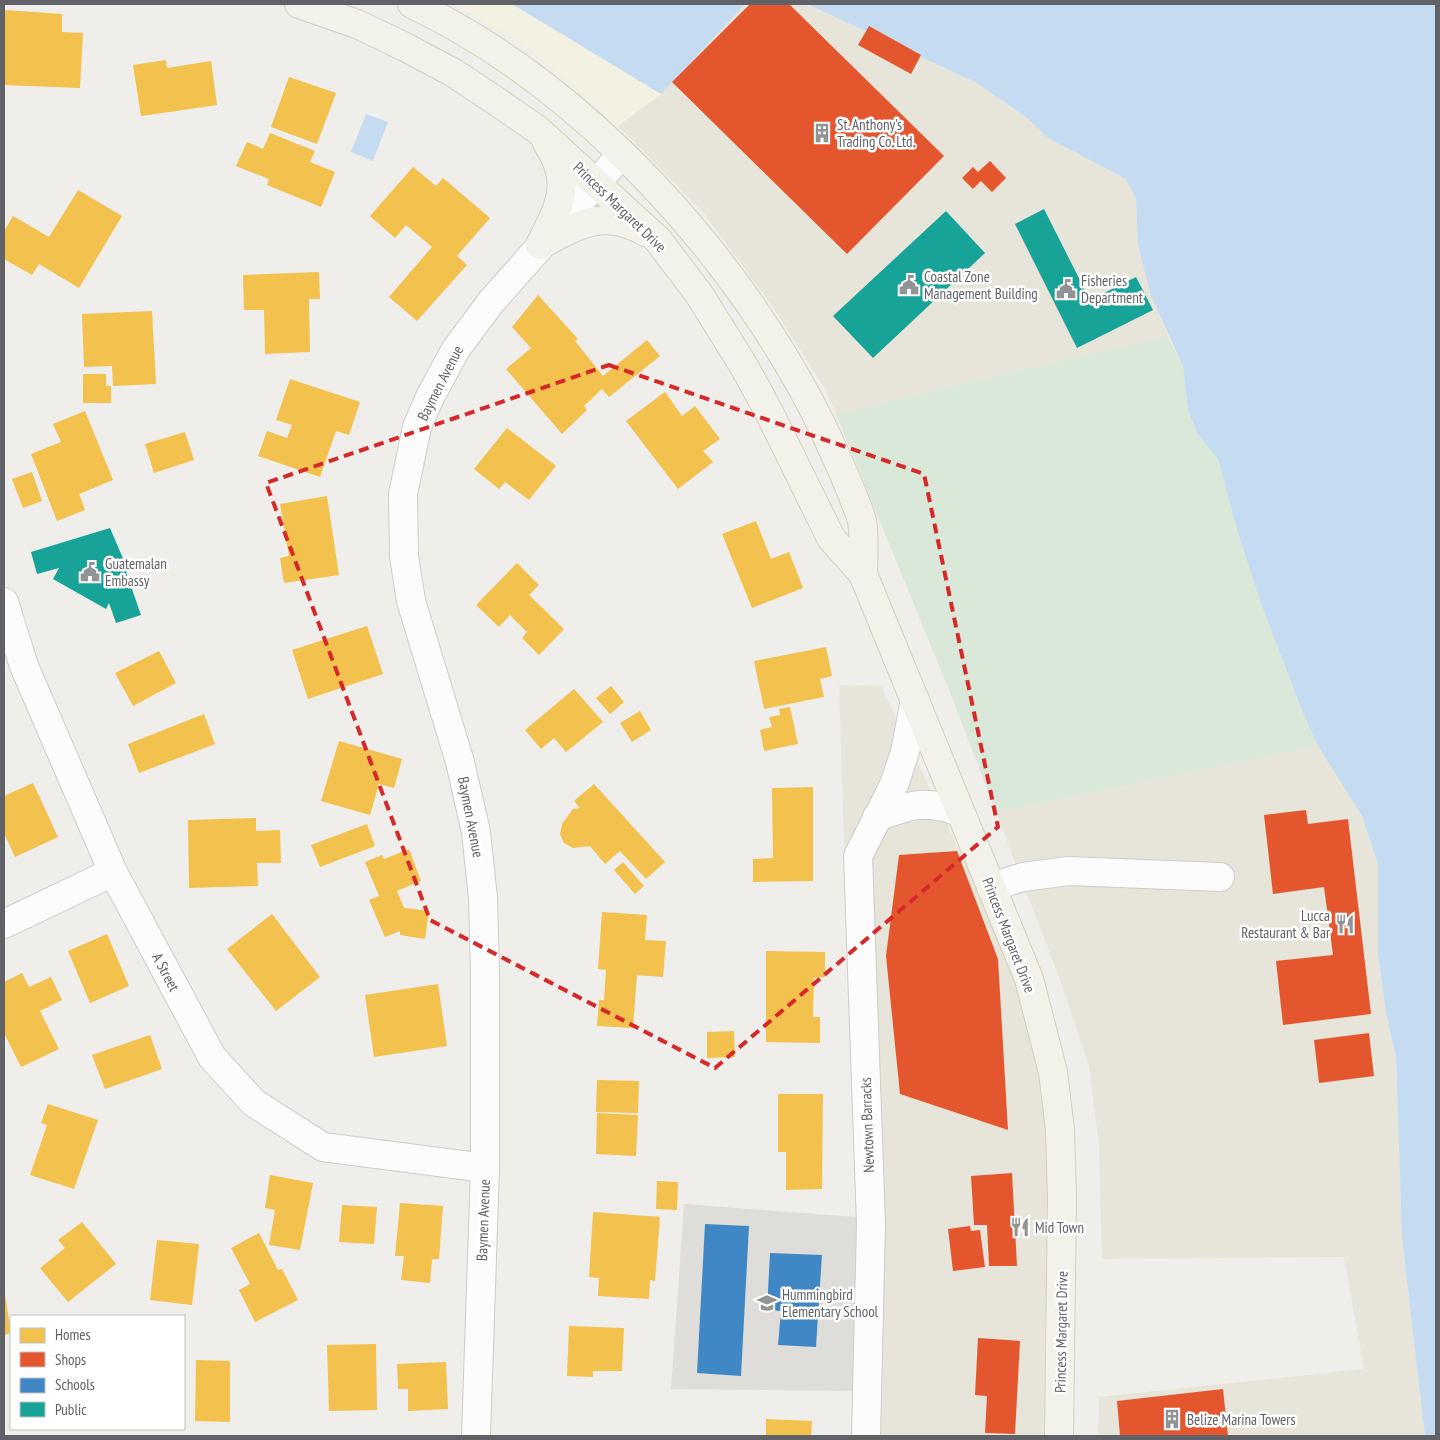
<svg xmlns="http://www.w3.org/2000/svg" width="1440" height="1440" font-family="'PT Sans Narrow',sans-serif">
  <rect width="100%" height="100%" fill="#efeeea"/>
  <!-- commercial -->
  <path fill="#e7e4d9" d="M745 4H807L977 83 1027 118 1048 138 1126 179 1136 199 1138 244 1151 296 1168 336 836 414 826 390 770 303 702 211 618 126 661 94Z
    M839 685 881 686 983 900 1021 1001 1039 1073 1048 1136 1044 1436H858L856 1217Z
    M1318 746 1362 816 1378 864V955L1386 1013 1396 1057 1402 1237 1425 1436H1098L1099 1397 1364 1369 1344 1257 1102 1259 1099 1144 1089 1066 1062 985 996 812Z"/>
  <!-- education -->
  <path fill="#dfddd9" d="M684 1204 856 1217 857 1391 671 1389Z"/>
  <!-- green -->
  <path fill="#dae8d9" d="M1168 336 1183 366 1188 410 1197 433 1218 459 1237 530 1262 606 1318 746 996 812 949 690 836 414Z"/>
  <!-- sand -->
  <path fill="#f3f1e2" d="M454 4H512L661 94 618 126 529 48Z"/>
  <!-- water -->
  <path fill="#c5dbf2" d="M512 4H745L661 94Z
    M807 4H1436V1436H1425L1402 1237 1396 1057 1386 1013 1378 955V864L1362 816 1318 746 1302 710 1262 606 1237 530 1218 459 1197 433 1188 410 1183 366 1151 296 1138 244 1136 199 1126 179 1048 138 1027 118 977 83Z
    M366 114 388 122 373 161 351 152Z"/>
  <!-- homes -->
  <path fill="#f2c14e" d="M4 10 62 14V32L83 33 80 88 4 85Z
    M166 60 167 68 211 61 217 105 141 116 133 65Z
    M289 77 336 93 317 144 271 127Z
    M270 133 315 151 310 162 335 172 321 207 267 185 269 179 236 166 247 142 263 149Z
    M413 167 436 186 443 178 490 218 457 256 467 265 417 321 389 297 432 247 406 225 395 238 370 216Z
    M78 190 122 216 79 288 39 264 32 275 4 259V231L13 216 49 237Z
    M319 272 320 299H309L310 352 265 354 264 310H244L243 275Z
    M538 295 578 339 575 341 603 376 647 340 660 356 609 397 602 389 584 406 587 410 562 434 506 369 531 348 512 327Z
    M152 311 156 384 113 386 112 366 84 367 82 314Z
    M83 374H106V386H111V403H83Z
    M290 379 360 402 349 435 336 431 320 477 258 456 267 431 287 438 292 425 276 420Z
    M665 392 682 416 695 406 720 439 703 451 713 462 678 489 626 421Z
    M85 411 113 480 79 494 85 510 57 521 31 454 61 442 53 424Z
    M507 428 556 466 529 500 505 482 499 489 474 469Z
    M185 432 194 460 154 473 145 444Z
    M32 472 42 501 23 508 12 479Z
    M327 496 339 575 284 583 280 558 289 556 280 504Z
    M756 521 771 559 789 552 803 588 752 608 722 534Z
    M517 563 539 585 529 595 564 629 539 655 522 638 527 632 510 615 499 627 476 605Z
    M367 626 383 674 308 699 292 650Z
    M826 647 832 676 820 679 824 697 764 709 754 661Z
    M159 651 176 683 133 706 115 673Z
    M611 686 624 702 610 714 596 698Z
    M574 689 603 722 566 752 554 738 541 749 525 730Z
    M790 707 798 744 764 751 760 730 772 727 769 717 780 715 779 709Z
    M640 711 651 730 632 742 620 723Z
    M204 714 215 744 139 773 128 744Z
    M339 741 402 759 394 788 379 784 370 815 321 801Z
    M33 783 58 837 15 857 4 833V796Z
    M594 784 665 862 646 879 620 851 605 864 590 846 573 848 564 843 560 834 562 824 573 809 580 808 574 801Z
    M813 787V881L753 882V859L773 858 772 788Z
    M256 818V831L280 830 281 863H257L258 886 189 888 188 820Z
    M367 824 375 846 320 867 311 845Z
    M409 849 421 881 397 891 404 908 429 911 425 939 400 935V931L385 937 369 900 379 896 365 862 382 855 384 859Z
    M623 862 644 886 635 894 614 870Z
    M602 912 647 915 645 940 666 941 663 977 637 975 633 1028 597 1026 599 1000H604L606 970 598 969Z
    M272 914 320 977 276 1011 227 949Z
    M107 934 129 986 90 1003 68 951Z
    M766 951 825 952V977L814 978 813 1017H820V1043L766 1042Z
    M22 973 29 987 51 977 62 1000 40 1011 59 1049 21 1067 4 1033V982Z
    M438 984 447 1046 374 1057 365 995Z
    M734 1031 735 1057 707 1058V1032Z
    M150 1035 162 1069 105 1089 92 1055Z
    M597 1080 639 1081 638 1113 596 1112Z
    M778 1094H823L822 1189 786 1190V1152H778Z
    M48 1104 98 1120 74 1189 30 1175 47 1125 41 1123Z
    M597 1113 638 1115 636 1156 596 1154Z
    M270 1175 313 1183 300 1250 269 1245 275 1210 265 1208Z
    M657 1181 678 1182 677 1210 656 1209Z
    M400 1203 443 1206 439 1259H432L430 1283 401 1280 404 1256H395Z
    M342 1205 377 1207 374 1244 339 1242Z
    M593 1212 660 1217 655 1281 650 1280 649 1299 598 1296 599 1278 589 1277Z
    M82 1222 116 1264 68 1302 40 1268 65 1248 58 1240Z
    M259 1233 278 1270 282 1269 298 1300 255 1322 239 1290 250 1284 231 1248Z
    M157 1240 199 1244 192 1305 150 1300Z
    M5 1294 11 1333 4 1335V1294Z
    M569 1326 624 1328 622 1371H593V1377L567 1376Z
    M376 1344 377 1410 329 1411 327 1345Z
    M196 1360 230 1361V1422L195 1421Z
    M446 1362 448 1409 408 1411V1389H398L397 1364Z
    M766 1419 812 1421 811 1436H766Z"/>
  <!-- shops -->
  <path fill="#e4572e" d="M750 4H789L944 156 847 254 672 82Z
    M869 26 921 55 911 74 858 45Z
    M990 161 1006 178 992 192 981 181 973 189 962 178 973 167 978 172Z
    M1306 810 1308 824 1348 819 1371 1014 1283 1025 1276 961 1333 955 1324 887 1273 894 1264 815Z
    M957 851 998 959 1008 1130 900 1094 886 956 899 855Z
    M1369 1033 1374 1076 1319 1083 1314 1040Z
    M1012 1173 1017 1266H989L987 1225H974L971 1176Z
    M970 1226 971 1231 980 1230 985 1267 953 1271 948 1229Z
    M978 1338 1020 1341 1015 1434 985 1433 987 1396 975 1395Z
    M1223 1389 1228 1436H1120L1117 1401Z"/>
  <!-- schools -->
  <path fill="#3f88c5" d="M705 1224 749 1226 741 1376 697 1373Z
    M770 1253 822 1255 816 1347 778 1345 781 1311 767 1310Z"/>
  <!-- public -->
  <path fill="#17a398" d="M1044 209 1090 300 1136 277 1153 310 1077 348 1015 224Z
    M946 211 985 253 873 358 833 316Z
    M110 528 128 570 126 572 141 615 116 623 109 603 106 609 53 579 59 568 37 574 31 552Z"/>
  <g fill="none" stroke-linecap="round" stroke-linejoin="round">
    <defs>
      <path id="minor" d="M4 602 24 666 113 872 212 1057 254 1103 323 1147 485 1168
        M877 817C909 805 927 799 959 812
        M991 887 1023 877 1068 871 1220 877
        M4 924 113 872
        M476 1436 485 1168V972L483 898 476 832 460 762 411 601 404 556 403 494 417 427 430 397 456 349 491 302 621 155
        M866 1436 871 1224 858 856 894 785 905 752 915 700"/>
      <path id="major" d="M299 4 357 24 403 46 454 73 499 103 538 130 658 240 699 294 745 368 770 414 831 538 863 574 1029 979 1053 1072 1060 1130 1062 1198 1059 1436
        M412 4C584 85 742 260 824 430 834 452 844 473 853 496 856 504 860 513 862 521 865 538 863 557 863 574
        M540 245C577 225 605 208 645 232
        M540 245C559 207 574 183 547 143"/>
    </defs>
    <!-- minor casing -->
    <use href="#minor" stroke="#cccccb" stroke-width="30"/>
    <!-- major casing -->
    <use href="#major" stroke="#d4cfbb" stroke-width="30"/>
    <!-- minor -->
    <use href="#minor" stroke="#fdfcfc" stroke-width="28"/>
    <!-- major -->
    <use href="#major" stroke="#f3f2ea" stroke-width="28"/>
  </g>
  <!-- marked area -->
  <path fill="none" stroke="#d62828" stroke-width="4" stroke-dasharray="10 6" stroke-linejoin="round" d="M609 365 924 474 998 827 715 1068 430 920 266 483Z"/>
  <!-- icons -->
  <defs>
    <symbol id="building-bare" viewBox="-9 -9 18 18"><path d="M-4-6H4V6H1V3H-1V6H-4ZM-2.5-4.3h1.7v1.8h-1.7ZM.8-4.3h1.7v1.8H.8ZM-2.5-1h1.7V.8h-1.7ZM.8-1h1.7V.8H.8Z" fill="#929395" stroke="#fff" stroke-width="2.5" paint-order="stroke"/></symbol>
    <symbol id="civic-bare" viewBox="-9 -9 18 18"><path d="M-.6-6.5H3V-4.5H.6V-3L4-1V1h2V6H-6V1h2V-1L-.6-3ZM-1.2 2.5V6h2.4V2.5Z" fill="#929395" stroke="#fff" stroke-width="2.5" paint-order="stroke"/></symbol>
    <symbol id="restaurant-bare" viewBox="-9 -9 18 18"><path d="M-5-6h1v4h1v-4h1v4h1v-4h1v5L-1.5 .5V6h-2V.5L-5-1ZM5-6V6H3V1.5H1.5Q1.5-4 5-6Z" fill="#929395" stroke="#fff" stroke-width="2.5" paint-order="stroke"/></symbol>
    <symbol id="school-bare" viewBox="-9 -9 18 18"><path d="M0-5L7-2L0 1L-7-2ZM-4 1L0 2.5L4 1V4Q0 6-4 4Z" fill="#929395" stroke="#fff" stroke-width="2.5" paint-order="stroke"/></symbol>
  </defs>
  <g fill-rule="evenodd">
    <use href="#building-bare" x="808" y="119" width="28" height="28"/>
    <use href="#civic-bare" x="895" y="271" width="28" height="28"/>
    <use href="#civic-bare" x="1052" y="275" width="28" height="28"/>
    <use href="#civic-bare" x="76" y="558" width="28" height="28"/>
    <use href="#restaurant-bare" x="1331" y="910" width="28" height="28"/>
    <use href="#restaurant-bare" x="1006" y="1213" width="28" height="28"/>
    <use href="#school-bare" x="753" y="1289" width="28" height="28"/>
    <use href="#building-bare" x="1158" y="1405" width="28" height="28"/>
  </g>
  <g text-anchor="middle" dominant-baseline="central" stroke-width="5" stroke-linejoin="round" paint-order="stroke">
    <!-- poi labels -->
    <g font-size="15" fill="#606267" stroke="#fff" text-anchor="start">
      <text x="837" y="124">St. Anthony's<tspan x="837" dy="17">Trading Co. Ltd.</tspan></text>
      <text x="924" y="276">Coastal Zone<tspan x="924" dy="17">Management Building</tspan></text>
      <text x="1081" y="280">Fisheries<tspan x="1081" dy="17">Department</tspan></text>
      <text x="105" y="563">Guatemalan<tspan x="105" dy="17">Embassy</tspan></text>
      <text x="1330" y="915" text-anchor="end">Lucca<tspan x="1330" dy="17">Restaurant &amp; Bar</tspan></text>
      <text x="1035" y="1227">Mid Town</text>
      <text x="782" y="1294">Hummingbird<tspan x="782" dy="17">Elementary School</tspan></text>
      <text x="1187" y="1419">Belize Marina Towers</text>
    </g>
    <!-- street labels -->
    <g font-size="15" fill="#606267" stroke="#fff">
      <text transform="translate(620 207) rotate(44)">Princess Margaret Drive</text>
      <text transform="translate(440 383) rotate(-63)">Baymen Avenue</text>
      <text transform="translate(471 817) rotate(79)">Baymen Avenue</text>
      <text transform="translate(1009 935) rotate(69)">Princess Margaret Drive</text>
      <text transform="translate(166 972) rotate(62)">A Street</text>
      <text transform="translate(867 1125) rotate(-92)">Newtown Barracks</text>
      <text transform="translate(483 1220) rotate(-88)">Baymen Avenue</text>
      <text transform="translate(1061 1332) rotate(-89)">Princess Margaret Drive</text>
    </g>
  </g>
  <!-- border -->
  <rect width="1440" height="1440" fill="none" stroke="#606267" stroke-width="10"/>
  <!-- legend -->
  <rect x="10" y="1315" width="175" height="115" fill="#ffffff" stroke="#bfc0c2"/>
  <rect x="20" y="1328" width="25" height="15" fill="#f2c14e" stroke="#bfc0c2"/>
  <text x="55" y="1340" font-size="15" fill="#606267">Homes</text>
  <rect x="20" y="1352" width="25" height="15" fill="#e4572e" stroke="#bfc0c2"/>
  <text x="55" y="1365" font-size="15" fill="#606267">Shops</text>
  <rect x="20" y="1378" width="25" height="15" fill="#3f88c5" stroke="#bfc0c2"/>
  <text x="55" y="1390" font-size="15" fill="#606267">Schools</text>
  <rect x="20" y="1402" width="25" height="15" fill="#17a398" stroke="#bfc0c2"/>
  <text x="55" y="1415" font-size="15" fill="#606267">Public</text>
</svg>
